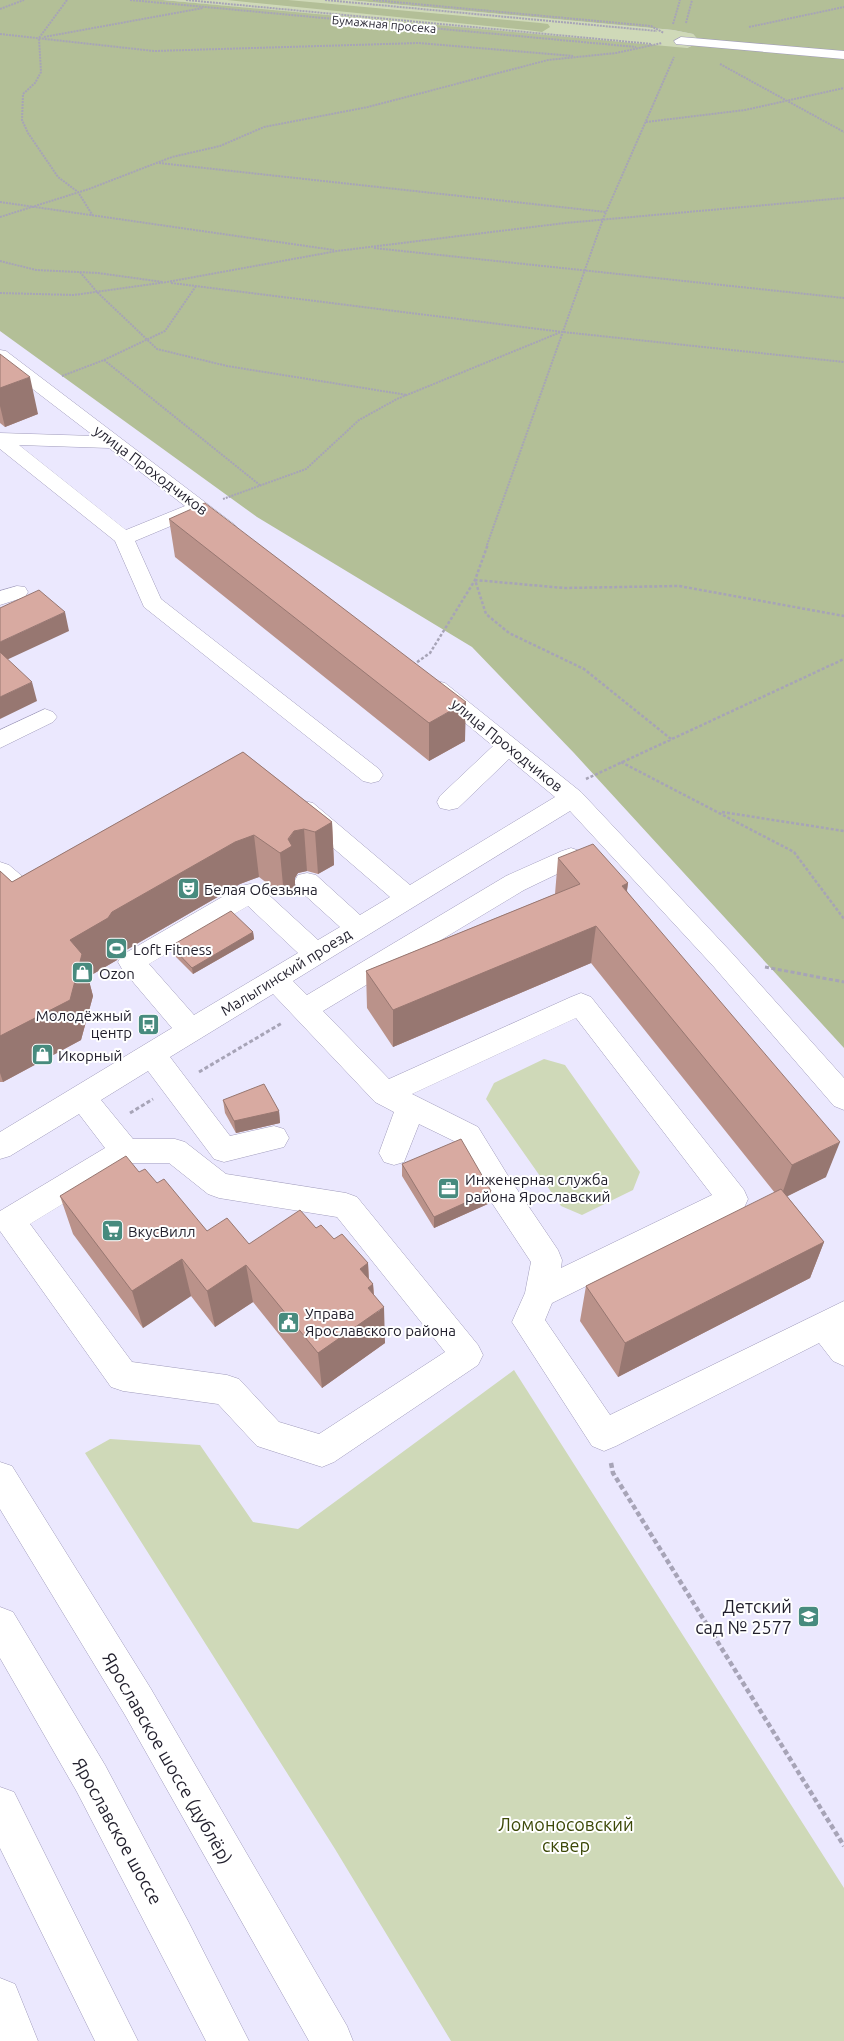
<svg xmlns="http://www.w3.org/2000/svg" width="844" height="2041" font-family="Ubuntu,sans-serif">
  <rect width="100%" height="100%" fill="#ebe8fe"/>
  <!-- green -->
  <path fill="#cfd9b8" d="M163 0H348L673 30 693 34 700 42 687 48H665Z
    M544 1059 565 1065 640 1172 633 1190 582 1215 561 1206 486 1099 494 1083Z
    M514 1370 844 1888V2041H451L335 1849 85 1453 110 1439 200 1445 253 1522 298 1529Z"/>
  <!-- forest -->
  <path fill="#b3bf97" d="M0 0H163L687 48 700 42 693 34 673 30 348 0H844V1048L574 753 472 647 257 517 0 331Z
    M227 0H288L540 23 548 24 550 27 542 32 527 30Z"/>
  <g fill="none" stroke-linecap="round" stroke-linejoin="round">
    <defs>
      <path id="minor" d="M681 37 844 51V59L676 44 674 41Z
        M0 350 6 351 235 525 238 529 235 533C220 537 209 524 197 515L135 541 161 599 379 769 383 775 379 781 371 783 363 781 144 607 115 541 0 449V433L94 436 0 364ZM19 445 109 448 185 506 126 530Z
        M17 586 25 587 28 592 25 597 0 605V591Z
        M437 681 445 683 581 792 732 953 844 1078V1110L834 1106 714 967 570 811 293 981 307 995 506 876 562 851 571 848 580 851 584 857 580 863 524 890 323 1011 389 1079 571 997 581 993 591 997 744 1190 748 1199 744 1208 552 1303 545 1320 610 1415 844 1301V1366L833 1361 819 1343 616 1446 604 1451 592 1446 512 1322 525 1293 531 1262 488 1197 458 1143 419 1124 404 1162 394 1165 384 1162 379 1153 394 1112 375 1102 273 994 170 1057 230 1136 274 1126 284 1129 289 1138 284 1147 224 1162 214 1159 148 1071 101 1100 133 1139H175L185 1142 226 1174 346 1193 357 1197 478 1345 483 1355 478 1365 334 1462 322 1467 257 1446 218 1404 123 1391 111 1387 0 1231V1211L105 1148 79 1114 10 1156 0 1159V1132L172 1028 122 969 118 962 122 955 241 886 250 884 259 886 318 940 340 927 298 889 294 882 298 875 307 873 316 875 360 915 390 897 295 815 292 809 295 803 304 801 313 803 410 885 555 797 509 759 458 808 449 810 440 808 437 802 440 796 493 746 429 693 426 688 429 683ZM248 906 298 953 194 1015 149 964ZM576 1018 712 1195 561 1268 562 1260 558 1250 510 1179 478 1127 412 1094ZM130 1163H169L208 1194 219 1198 337 1217 445 1352 319 1434 279 1422 239 1379 227 1375 132 1362 30 1224Z
        M45 709 53 712 57 717 53 722 0 748V730Z
        M0 862 9 865 29 882 42 878 51 880 55 887C51 894 47 896 40 899 22 909 13 897 0 885Z
        M0 1462 12 1466 151 1689 347 2026 353 2041H309L125 1715 0 1509Z
        M0 1978 15 1984 38 2041H0Z"/>
      <path id="major" d="M0 1607 13 1612 105 1765 188 1921 249 2041H206L77 1792 0 1658Z
        M0 1787 14 1792 138 2041H95L0 1848Z"/>
    </defs>
    <!-- minor casing -->
    <use href="#minor" stroke="#a09bbc" stroke-width="1"/>
    <!-- major casing -->
    <use href="#major" stroke="#a09bbc" stroke-width="1"/>
    <!-- path-far3 -->
    <path stroke="#a7a4b7" stroke-width="2" stroke-dasharray="2 1" stroke-linecap="butt" d="M67 0 39 38 41 72 35 83 23 94 22 120 28 133 58 177 78 192 93 216
      M130 0 636 47
      M186 0 652 44
      M325 0 657 31
      M373 0 651 26 664 33
      M0 9 24 0
      M686 23 692 0
      M673 24 680 0
      M749 27 844 7
      M0 34 154 51 419 43 573 56
      M44 37 203 8
      M720 64 844 132
      M646 122 745 110 844 88
      M159 163 606 212
      M0 202 334 250
      M0 217 89 189 172 157 220 146 264 127 368 107 548 60 616 53 662 43
      M374 248 844 298
      M0 261 36 270 98 273 163 282
      M80 272 97 292 157 349 227 366 407 395
      M171 283 563 332 844 362
      M0 293 74 295 167 282 337 251 565 223 844 198
      M104 360 165 331 196 286
      M62 376 104 360 261 486
      M223 499 306 469 359 420 397 399 561 332
      M487 545 603 219 674 57"/>
    <!-- path-far2 -->
    <path stroke="#a7a4b7" stroke-width="2.5" stroke-dasharray="3 2" stroke-linecap="butt" d="M413 665 430 653 475 580 488 544
      M671 739 584 669 509 633 486 614 475 580 564 588 679 586 844 616
      M621 762 794 852 844 919
      M586 779 844 659
      M722 812 844 831"/>
    <!-- path-far1 -->
    <path stroke="#a7a4b7" stroke-width="3" stroke-dasharray="4 2.5" stroke-linecap="butt" d="M765 967 844 982
      M199 1072 282 1023
      M130 1113 153 1099"/>
    <!-- path -->
    <path stroke="#a7a4b7" stroke-width="4.5" stroke-dasharray="5 3" stroke-linecap="butt" d="M611 1463 613 1473 844 1846"/>
    <!-- minor -->
    <use href="#minor" fill="#fff" fill-rule="evenodd"/>
    <!-- major -->
    <use href="#major" fill="#fff" fill-rule="evenodd"/>
  </g>
  <!-- wall -->
  <path fill="#ba928a" d="M0 354 38 414 5 427 0 423Z
    M169 519 465 741 429 761 175 557Z
    M243 752 332 822 334 865 318 874 307 871 298 873 295 878V888L284 896 259 877 240 884 121 953 117 960 88 977 93 996 81 1040 3 1082H0V871L12 882Z
    M558 858 628 883 627 891 826 1177 787 1196 824 1242 810 1278 618 1377 580 1321 586 1286 775 1193 591 963 393 1047 367 1008 366 971 555 894Z
    M253 932 254 939 193 974 172 953 171 946Z
    M223 1100 279 1111 280 1123 236 1133 225 1113Z
    M402 1164 490 1203 434 1228 402 1176Z
    M139 1172 157 1183 207 1231 249 1244 316 1228 334 1239 368 1263 369 1279 373 1284 374 1295 385 1343 322 1388 253 1302 215 1327 191 1296 143 1328 73 1234 60 1196Z"/>
  <!-- shaded-wall -->
  <path fill="#977771" d="M30 377 38 414 5 427 0 406V388Z
    M65 612 69 631 0 663V642Z
    M32 682 37 701 0 719V697Z
    M466 702 465 741 429 761V723Z
    M332 822 334 865 318 874 315 832Z
    M304 829 307 871 298 873 295 878V888L284 896 280 853 294 831Z
    M254 835 259 877 240 884 121 953 117 960 88 977 93 996 81 1040 3 1082 0 1073V1036L70 940 112 912 235 842Z
    M628 883 622 921V886Z
    M596 926 591 963 393 1047V1010Z
    M253 932 254 939 193 974 192 968Z
    M279 1111 280 1123 236 1133 234 1121Z
    M840 1142 826 1177 780 1200 792 1165Z
    M491 1191 490 1203 434 1228V1217Z
    M824 1242 810 1278 618 1377 625 1343Z
    M182 1259 191 1296 143 1328 132 1291Z
    M368 1263 369 1287 373 1284 375 1314 384 1307 385 1343 322 1388 318 1353 360 1269Z
    M246 1265 253 1302 215 1327 207 1291Z"/>
  <!-- building -->
  <path fill="#d8aaa1" stroke="#977771" d="M0 354 30 377 0 388Z
    M205 503 466 702 429 723 169 519Z
    M39 590 65 612 0 642V608Z
    M0 652 32 682 0 697Z
    M243 752 332 822 315 832 304 829 294 831 288 839 292 846 280 853 254 835 235 842 112 912 108 918 70 940 82 954 70 1000 0 1036V871L12 882Z
    M593 844 628 883 622 886 840 1142 792 1165 596 926 393 1010 366 971 580 884 558 858Z
    M231 911 253 932 192 968 171 946Z
    M264 1084 279 1111 234 1121 223 1100Z
    M461 1139 491 1191 434 1217 402 1164Z
    M126 1156 139 1172 145 1169 157 1183 164 1179 207 1231 227 1218 249 1244 300 1210 316 1228 321 1225 334 1239 342 1234 368 1263 360 1269 373 1284 368 1288 384 1307 318 1353 246 1265 207 1291 182 1259 132 1291 60 1196Z
    M781 1189 824 1242 625 1343 586 1286Z"/>
  <!-- icons -->
  <defs>
    <symbol id="theatre-square" viewBox="-11 -11 22 22"><rect x="-9" y="-9" width="18" height="18" rx="4" fill="#478b7e" stroke="#fff"/><path d="M-5-5.5Q0-4 5-5.5V0Q5 5 0 6Q-5 5-5 0ZM-3.3-2.5H-1v1.5H-3.3ZM1-2.5H3.3v1.5H1ZM-2.8 1Q0 5.5 2.8 1Z" fill="#fff"/></symbol>
    <symbol id="stadium-square" viewBox="-11 -11 22 22"><rect x="-9" y="-9" width="18" height="18" rx="4" fill="#478b7e" stroke="#fff"/><path d="M0-5a6.5 5 0 1 0 0 10a6.5 5 0 1 0 0-10ZM-3.5-1.8h7v3.6h-7Z" fill="#fff"/></symbol>
    <symbol id="shop-square" viewBox="-11 -11 22 22"><rect x="-9" y="-9" width="18" height="18" rx="4" fill="#478b7e" stroke="#fff"/><path d="M-5-2.5h2.3a2.7 3.5 0 0 1 5.4 0H5L5.5 6h-11ZM-1.5-2.5h3a1.5 2.3 0 0 0-3 0Z" fill="#fff"/></symbol>
    <symbol id="bus-square" viewBox="-11 -11 22 22"><rect x="-9" y="-9" width="18" height="18" rx="4" fill="#478b7e" stroke="#fff"/><path d="M-5-6H5V4H4V6H2V4H-2V6H-4V4H-5ZM-3.5-4V0h7V-4ZM-3.5 1.2v1.5H-2V1.2ZM2 1.2v1.5H3.5V1.2Z" fill="#fff"/></symbol>
    <symbol id="office-square" viewBox="-11 -11 22 22"><rect x="-9" y="-9" width="18" height="18" rx="4" fill="#478b7e" stroke="#fff"/><path d="M-6-3h4V-5.5h4V-3h4V5H-6ZM-1-4.5V-3h2v-1.5ZM-6 0V1H6V0Z" fill="#fff"/></symbol>
    <symbol id="supermarket-square" viewBox="-11 -11 22 22"><rect x="-9" y="-9" width="18" height="18" rx="4" fill="#478b7e" stroke="#fff"/><path d="M-6-5.5h2.5l.6 2H6L4.5 2H-2.5L-4.4-4H-6ZM-1.5 3.2a1.3 1.3 0 1 0 .1 0ZM3 3.2a1.3 1.3 0 1 0 .1 0Z" fill="#fff"/></symbol>
    <symbol id="civic-square" viewBox="-11 -11 22 22"><rect x="-9" y="-9" width="18" height="18" rx="4" fill="#478b7e" stroke="#fff"/><path d="M-.6-6.5H3V-4.5H.6V-3L4-1V1h2V6H-6V1h2V-1L-.6-3ZM-1.2 2.5V6h2.4V2.5Z" fill="#fff"/></symbol>
    <symbol id="school-square" viewBox="-11 -11 22 22"><rect x="-9" y="-9" width="18" height="18" rx="4" fill="#478b7e" stroke="#fff"/><path d="M0-5L7-2L0 1L-7-2ZM-4 1L0 2.5L4 1V4Q0 6-4 4Z" fill="#fff"/></symbol>
  </defs>
  <g fill-rule="evenodd">
    <use href="#theatre-square" x="176" y="876" width="25" height="25"/>
    <use href="#stadium-square" x="104" y="936" width="25" height="25"/>
    <use href="#shop-square" x="70" y="960" width="25" height="25"/>
    <use href="#bus-square" x="136" y="1012" width="25" height="25"/>
    <use href="#shop-square" x="30" y="1042" width="25" height="25"/>
    <use href="#office-square" x="436" y="1176" width="25" height="25"/>
    <use href="#supermarket-square" x="100" y="1218" width="25" height="25"/>
    <use href="#civic-square" x="276" y="1310" width="25" height="25"/>
    <use href="#school-square" x="796" y="1604" width="25" height="25"/>
  </g>
  <g text-anchor="middle" dominant-baseline="central" stroke-width="4" stroke-linejoin="round" paint-order="stroke">
    <!-- far-street labels -->
    <g font-size="12" fill="#211f2c" stroke="#fff">
      <text transform="translate(384 24) rotate(5)">Бумажная просека</text>
    </g>
    <!-- street labels -->
    <g font-size="15" fill="#211f2c" stroke="#fff">
      <text transform="translate(151 470) rotate(37)">улица Проходчиков</text>
      <text transform="translate(507 745) rotate(39)">улица Проходчиков</text>
      <text transform="translate(286 972) rotate(-32)">Малыгинский проезд</text>
    </g>
    <!-- poi labels -->
    <g font-size="15" fill="#211f2c" stroke="#fff" text-anchor="start">
      <text x="204" y="889">Белая Обезьяна</text>
      <text x="133" y="949">Loft Fitness</text>
      <text x="99" y="973">Ozon</text>
      <text x="132" y="1015" text-anchor="end">Молодёжный<tspan x="132" dy="17">центр</tspan></text>
      <text x="58" y="1055">Икорный</text>
      <text x="465" y="1179">Инженерная служба<tspan x="465" dy="17">района Ярославский</tspan></text>
      <text x="128" y="1231">ВкусВилл</text>
      <text x="305" y="1313">Управа<tspan x="305" dy="17">Ярославского района</tspan></text>
    </g>
    <!-- near-poi labels -->
    <g font-size="18" fill="#211f2c" stroke="#fff" text-anchor="end">
      <text x="792" y="1606">Детский<tspan x="792" dy="21">сад № 2577</tspan></text>
    </g>
    <!-- near-street labels -->
    <g font-size="18" fill="#211f2c" stroke="#fff">
      <text transform="translate(168 1758) rotate(60)">Ярославское шоссе (дублёр)</text>
      <text transform="translate(118 1831) rotate(61)">Ярославское шоссе</text>
    </g>
    <!-- near-park labels -->
    <g font-size="18" fill="#3c4807" stroke="#fff">
      <text x="566" y="1824">Ломоносовский<tspan x="566" dy="21">сквер</tspan></text>
    </g>
  </g>
</svg>
